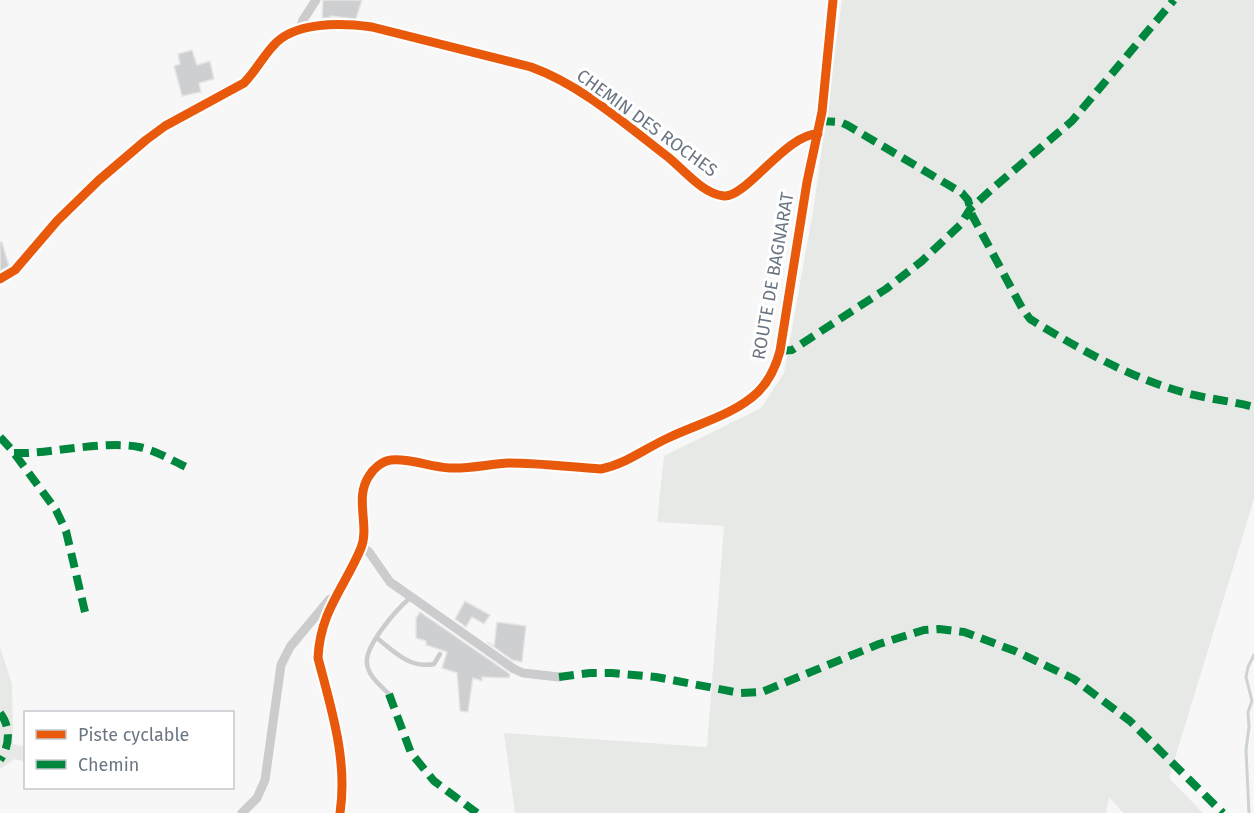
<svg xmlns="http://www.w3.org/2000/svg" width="1254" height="813" font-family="'Fira Sans',sans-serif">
  <rect width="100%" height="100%" fill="#f7f7f7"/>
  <!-- green -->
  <path fill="#e6e9e5" d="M842 0H1254V499L1169 778 1203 813H1123L1109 797 1106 813H515L504 733 707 747 724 526 657 522 664 456 761 408 784 373 814 206Z
    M0 647 12 684 13 744 26 747 25 762 15 759 0 769Z"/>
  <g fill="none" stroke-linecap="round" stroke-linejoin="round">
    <!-- stream -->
    <path stroke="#cdd2d5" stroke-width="3" d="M1249 813 1246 750 1249 727 1248 712 1252 701 1246 677 1248 667 1254 655"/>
  </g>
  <!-- building -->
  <path fill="#cecfd0" stroke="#e6e6e6" stroke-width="1.5" d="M323 0H362L356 19 330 16V18H322Z
    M192 50 197 65 210 61 214 79 199 83 201 92 182 96 174 66 180 64 178 54Z
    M0 242H2L9 266 0 271Z
    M465 601 490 615 484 624 472 617 466 627 455 619Z
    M420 612 510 674 509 678 482 677V681L473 678 468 712 460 711 457 673 442 668 447 652 426 645V641L416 638V618Z
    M497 622 526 626 522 662 512 660 487 642 494 646Z"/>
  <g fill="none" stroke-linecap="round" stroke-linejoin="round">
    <!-- lane -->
    <path stroke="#ccccce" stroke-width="4.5" d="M377 638C394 652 411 669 434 664L440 654
      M389 694C380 685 369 677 367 664 364 646 397 609 410 598"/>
    <!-- street -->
    <path stroke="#ccccce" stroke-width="9" d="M300 29 303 20 316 0
      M0 279 15 270 57 221 99 180 146 140 165 126 244 83C255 72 262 58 273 46 294 21 342 23 372 27L531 67C581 85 625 124 668 157 684 170 703 194 724 196 746 198 787 133 818 134
      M362 547 369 552 390 582 514 669 523 673 559 677
      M242 813 257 798 265 780 281 665 290 647 330 599
      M340 813C348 760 331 708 318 658 320 611 345 587 361 548 370 526 354 498 369 476 373 469 382 461 391 460 410 458 430 467 450 468 470 469 489 464 509 463 539 463 570 467 601 469 626 464 644 449 668 438 697 424 734 415 758 392 769 381 776 366 780 351L807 182 822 112 833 0"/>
    <!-- quiet -->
    <path stroke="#00873e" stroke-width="8" stroke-dasharray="15 8" stroke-linecap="butt" d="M820 121 840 122 847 125 962 193 968 200 972 215 1022 308 1030 319C1079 349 1130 378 1186 393 1208 399 1232 401 1254 407
      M780 351 792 350 886 289 922 261 960 225 970 209 992 189 1072 121 1174 0
      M0 437 11 449 56 510 66 531 85 612
      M14 453H28C61 451 107 441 139 447 155 450 171 460 186 467
      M559 677 590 673H612L656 677 740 693 762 692 879 644 924 630 939 629 964 632 1015 651 1074 679 1130 721 1223 813
      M389 694 411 753 434 781 477 813
      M0 713C11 727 10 746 0 760"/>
    <defs>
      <path id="cycleway" d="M0 279 15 270 57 221 99 180 146 140 165 126 244 83C255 72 262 58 273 46 294 21 342 23 372 27L531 67C581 85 625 124 668 157 684 170 703 194 724 196 746 198 787 133 818 134
        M340 813C348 760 331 708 318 658 320 611 345 587 361 548 370 526 354 498 369 476 373 469 382 461 391 460 410 458 430 467 450 468 470 469 489 464 509 463 539 463 570 467 601 469 626 464 644 449 668 438 697 424 734 415 758 392 769 381 776 366 780 351L807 182 822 112 833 0"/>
    </defs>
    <!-- cycleway casing -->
    <use href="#cycleway" stroke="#fff" stroke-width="13"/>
    <!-- cycleway -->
    <use href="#cycleway" stroke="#e8590c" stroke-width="9"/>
  </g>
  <g text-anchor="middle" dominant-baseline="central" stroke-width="6" stroke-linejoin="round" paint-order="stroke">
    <!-- street labels -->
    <g font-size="18" fill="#6b7683" stroke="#fff">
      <text transform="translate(647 123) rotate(36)">CHEMIN DES ROCHES</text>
      <text transform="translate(773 276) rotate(-80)">ROUTE DE BAGNARAT</text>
    </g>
  </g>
  <!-- legend -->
  <rect x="24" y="711" width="210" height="78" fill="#ffffff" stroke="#c4c8cd" stroke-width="1.5"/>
  <rect x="36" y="730" width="30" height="9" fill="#e8590c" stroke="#c4c8cd" stroke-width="1.5"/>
  <text x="78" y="741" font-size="18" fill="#6b7683">Piste cyclable</text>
  <rect x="36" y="760" width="30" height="9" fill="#00873e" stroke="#c4c8cd" stroke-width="1.5"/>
  <text x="78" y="771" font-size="18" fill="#6b7683">Chemin</text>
</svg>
